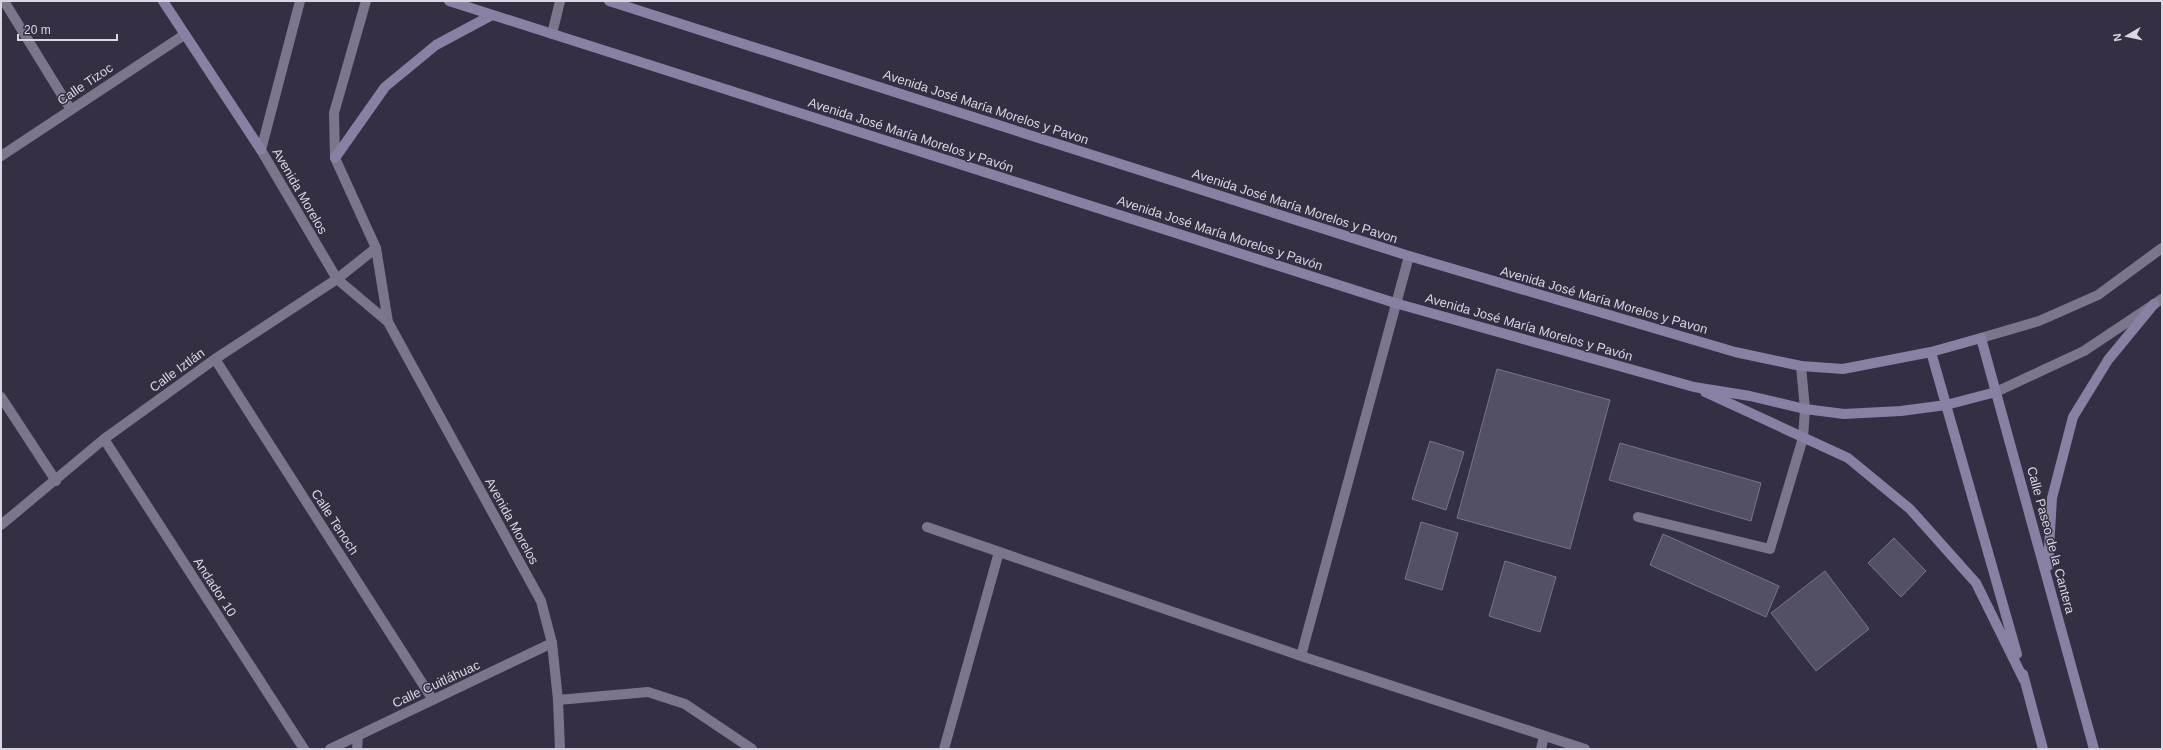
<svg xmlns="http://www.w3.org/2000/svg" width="2163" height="750" font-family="Helvetica,sans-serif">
  <rect width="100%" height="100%" fill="#342f42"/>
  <!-- building -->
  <path fill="#545064" stroke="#787489" d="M1497 369 1610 400 1570 549 1457 518Z
    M1430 441 1464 452 1446 510 1412 499Z
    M1620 443 1761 483 1751 521 1609 480Z
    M1421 522 1458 533 1442 590 1405 579Z
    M1663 534 1779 586 1766 617 1650 565Z
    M1894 538 1926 571 1901 597 1868 563Z
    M1505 561 1556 577 1540 632 1489 616Z
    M1825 571 1869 629 1816 671 1771 613Z"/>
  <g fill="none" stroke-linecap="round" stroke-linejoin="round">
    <!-- service -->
    <path stroke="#7b768b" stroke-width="10" d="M552 34 560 1
      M1638 517 1770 549 1803 438 1805 409 1801 366"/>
    <!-- minor -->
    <path stroke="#7b768b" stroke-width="10" d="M4 1 71 110
      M1 156 184 35
      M215 359 433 700
      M1 397 56 481
      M104 439 304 749
      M1 525 104 439 215 359 337 279 376 248
      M927 527 1301 656 1585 749
      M1301 656 1409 256
      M558 700 648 692 685 704 752 749
      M330 749 552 643
      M357 749 358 736
      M944 749 999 552
      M1541 749 1544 736"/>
    <!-- tertiary -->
    <path stroke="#7b768b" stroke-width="10" d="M300 1 261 150 337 279 388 322
      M366 1 334 113 335 158 376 248 388 322 541 601 552 643 558 700 560 749
      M1981 338 2039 321 2098 295 2162 248
      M1996 392 2084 351 2162 299"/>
    <!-- secondary -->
    <path stroke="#8981a4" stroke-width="10" d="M163 1 261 150
      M449 1 1395 303 1694 387 1750 396 1805 409 1844 414 1901 411 1946 405 1996 392
      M609 1 1409 256 1735 352 1801 366 1843 369 1931 352 1981 338 2094 749
      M335 158 385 87 436 45 492 15
      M1931 352 2017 654
      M1705 392 1848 458 1910 509 1976 583 2024 680
      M2048 566 2052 498 2073 417 2108 360 2154 304
      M2023 674 2043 749"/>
  </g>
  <g text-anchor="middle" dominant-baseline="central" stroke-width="3" stroke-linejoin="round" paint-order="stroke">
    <!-- street labels -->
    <g font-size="13" fill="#d9d7e2" stroke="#342f42">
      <text transform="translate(85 84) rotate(-34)">Calle Tizoc</text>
      <text transform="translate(986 107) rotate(18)">Avenida José María Morelos y Pavon</text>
      <text transform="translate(911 135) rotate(18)">Avenida José María Morelos y Pavón</text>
      <text transform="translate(300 191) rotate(60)">Avenida Morelos</text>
      <text transform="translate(1295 206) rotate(18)">Avenida José María Morelos y Pavon</text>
      <text transform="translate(1220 233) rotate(18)">Avenida José María Morelos y Pavón</text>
      <text transform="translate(1604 300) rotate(16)">Avenida José María Morelos y Pavon</text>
      <text transform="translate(1529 327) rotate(16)">Avenida José María Morelos y Pavón</text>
      <text transform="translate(177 370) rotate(-36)">Calle Iztlán</text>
      <text transform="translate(512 521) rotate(61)">Avenida Morelos</text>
      <text transform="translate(335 522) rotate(57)">Calle Tenoch</text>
      <text transform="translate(2051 540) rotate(75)">Calle Paseo de la Cantera</text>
      <text transform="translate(215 587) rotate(57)">Andador 10</text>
      <text transform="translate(436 684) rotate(-25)">Calle Cuitláhuac</text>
    </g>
  </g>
  <!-- border -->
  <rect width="2163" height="750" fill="none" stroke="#d9d7e2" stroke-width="4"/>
  <!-- north arrow -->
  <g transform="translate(2127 36) rotate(261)" stroke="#342f42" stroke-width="3" paint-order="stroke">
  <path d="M0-3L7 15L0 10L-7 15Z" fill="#d9d7e2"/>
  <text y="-6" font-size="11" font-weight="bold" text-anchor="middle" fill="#d9d7e2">N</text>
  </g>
  <!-- scale -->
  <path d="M18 34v6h99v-6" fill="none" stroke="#d9d7e2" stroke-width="2"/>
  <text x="24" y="34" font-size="12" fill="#d9d7e2" stroke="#342f42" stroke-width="3" paint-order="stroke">20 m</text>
</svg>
